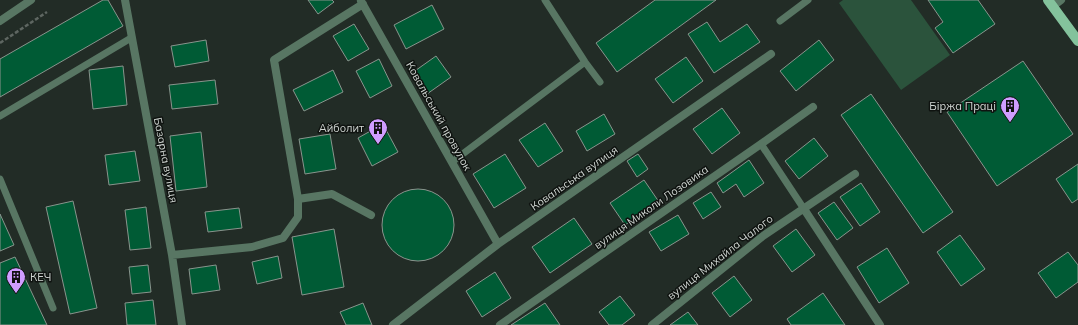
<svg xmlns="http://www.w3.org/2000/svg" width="1078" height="325" font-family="Mulish,sans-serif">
  <rect width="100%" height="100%" fill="#222c26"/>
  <!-- green -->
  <path fill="#2b533c" d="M843 0H911L950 55 901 90 839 3Z"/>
  <!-- building -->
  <path fill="#005b35" stroke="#89948d" d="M103 0H108L123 26 0 97V59Z
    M308 0H332L334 2 318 14Z
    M655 0H716L617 72 596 43Z
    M928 0H978L995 24 953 53 935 28 943 22Z
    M432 5 444 29 406 49 394 25Z
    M707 22 720 42 747 24 760 42 714 73 688 34Z
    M354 24 369 49 348 61 333 36Z
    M206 40 209 61 175 67 171 46Z
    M819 40 834 60 796 91 780 71Z
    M436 56 451 77 427 94 412 73Z
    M686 57 703 81 673 103 655 79Z
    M379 59 392 86 370 98 356 71Z
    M1023 61 1073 134 997 186 947 112Z
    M123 66 127 105 93 109 89 70Z
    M333 70 343 92 304 111 293 90Z
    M215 80 218 104 172 109 169 85Z
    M871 94 953 212 923 233 841 115Z
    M722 108 740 133 712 154 693 129Z
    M604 114 615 134 587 151 576 131Z
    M545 123 563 151 538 167 519 140Z
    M383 124 398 152 372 166 358 138Z
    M201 132 207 187 176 191 170 136Z
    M330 134 336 169 305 174 299 139Z
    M814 138 828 156 799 179 785 161Z
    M135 151 140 181 109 185 105 155Z
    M505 154 526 188 494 208 473 174Z
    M638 154 648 169 637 177 627 161Z
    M749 160 764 183 744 197 736 184 723 193 717 183Z
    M1078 164V199L1072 203 1056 179Z
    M644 180 659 202 625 225 610 203Z
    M861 183 880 212 860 226 840 197Z
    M382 225a36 36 0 1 1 72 0a36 36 0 1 1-72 0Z
    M711 192 721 207 703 219 693 203Z
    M73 201 97 308 70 314 46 207Z
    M834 202 853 228 837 240 818 213Z
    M146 207 151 248 130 250 125 210Z
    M239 208 242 228 208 232 205 212Z
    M0 214 14 245 0 251Z
    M678 215 689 234 661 251 649 232Z
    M574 218 592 244 550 273 532 247Z
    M334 229 344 287 302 295 292 237Z
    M796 229 815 255 792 272 773 246Z
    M960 235 985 269 961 286 937 252Z
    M887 248 909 283 879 303 857 267Z
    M1068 252 1078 265V282L1056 298 1038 273Z
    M278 256 282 278 257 284 252 262Z
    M15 257 47 325H0V263Z
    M148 265 151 292 132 294 129 267Z
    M216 265 220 290 192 294 189 269Z
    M495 272 511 298 482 317 466 291Z
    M734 276 752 300 730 317 712 293Z
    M823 293 845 325H791L787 319Z
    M620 296 635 315 622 325H609L599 312Z
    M153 300 156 325H127L125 303Z
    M363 303 372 325H346L340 312Z
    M545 303 560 325H511Z
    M688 312 698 325H670Z"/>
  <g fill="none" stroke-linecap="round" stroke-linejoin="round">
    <!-- path -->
    <path stroke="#5e6661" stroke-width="2.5" stroke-dasharray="4 2" stroke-linecap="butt" d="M0 43 47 12"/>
    <!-- service -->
    <path stroke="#587663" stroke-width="7" d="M545 0 585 62 600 82
      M780 21 808 0
      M0 116 131 38
      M761 144 804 209
      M452 162 585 62
      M0 179 53 308"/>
    <!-- minor -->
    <path stroke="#587663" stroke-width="8" d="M125 0 172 255 182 325
      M361 1 498 244
      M0 21 31 0
      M298 199 332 194 371 215
      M804 209 880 325
      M172 255 252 247 283 238 298 217V199L274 60 363 4
      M393 325 498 244 771 54
      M500 325 761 144 813 107
      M652 325 763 236 855 174"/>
    <!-- tertiary -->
    <path stroke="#587663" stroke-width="8" d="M1053 6 1061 0"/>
    <!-- primary -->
    <path stroke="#84c29c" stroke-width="10" d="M1048 0 1078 41"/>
  </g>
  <!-- icons -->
  <defs>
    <symbol id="building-pin" viewBox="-11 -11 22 30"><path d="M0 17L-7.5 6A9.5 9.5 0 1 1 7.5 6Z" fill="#cf9dff" stroke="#0f1310"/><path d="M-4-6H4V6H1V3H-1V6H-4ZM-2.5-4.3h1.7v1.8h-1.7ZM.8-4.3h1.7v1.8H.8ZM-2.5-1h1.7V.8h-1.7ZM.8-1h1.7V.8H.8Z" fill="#111"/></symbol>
  </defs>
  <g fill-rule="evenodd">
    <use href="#building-pin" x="999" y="95" width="22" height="30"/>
    <use href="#building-pin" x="367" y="117" width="22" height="30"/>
    <use href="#building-pin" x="5" y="266" width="22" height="30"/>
  </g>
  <g text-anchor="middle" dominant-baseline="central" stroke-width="3" stroke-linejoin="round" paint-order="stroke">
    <!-- poi labels -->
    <g font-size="11" fill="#d1d7d3" stroke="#0f1310" text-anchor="end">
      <text x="996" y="106">Біржа Праці</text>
      <text x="364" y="128">Айболит</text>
      <text x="30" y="277" text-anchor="start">КЕЧ</text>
    </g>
    <!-- street labels -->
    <g font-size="11" fill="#d1d7d3" stroke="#0f1310">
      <text transform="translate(439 116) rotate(61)">Ковальський провулок</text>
      <text transform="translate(166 160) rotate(79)">Базарна вулиця</text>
      <text transform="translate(574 178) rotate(-35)">Ковальська вулиця</text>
      <text transform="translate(651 207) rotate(-35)">вулиця Миколи Лозовика</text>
      <text transform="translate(720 257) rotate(-38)">вулиця Михайла Чалого</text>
    </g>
  </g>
</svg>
